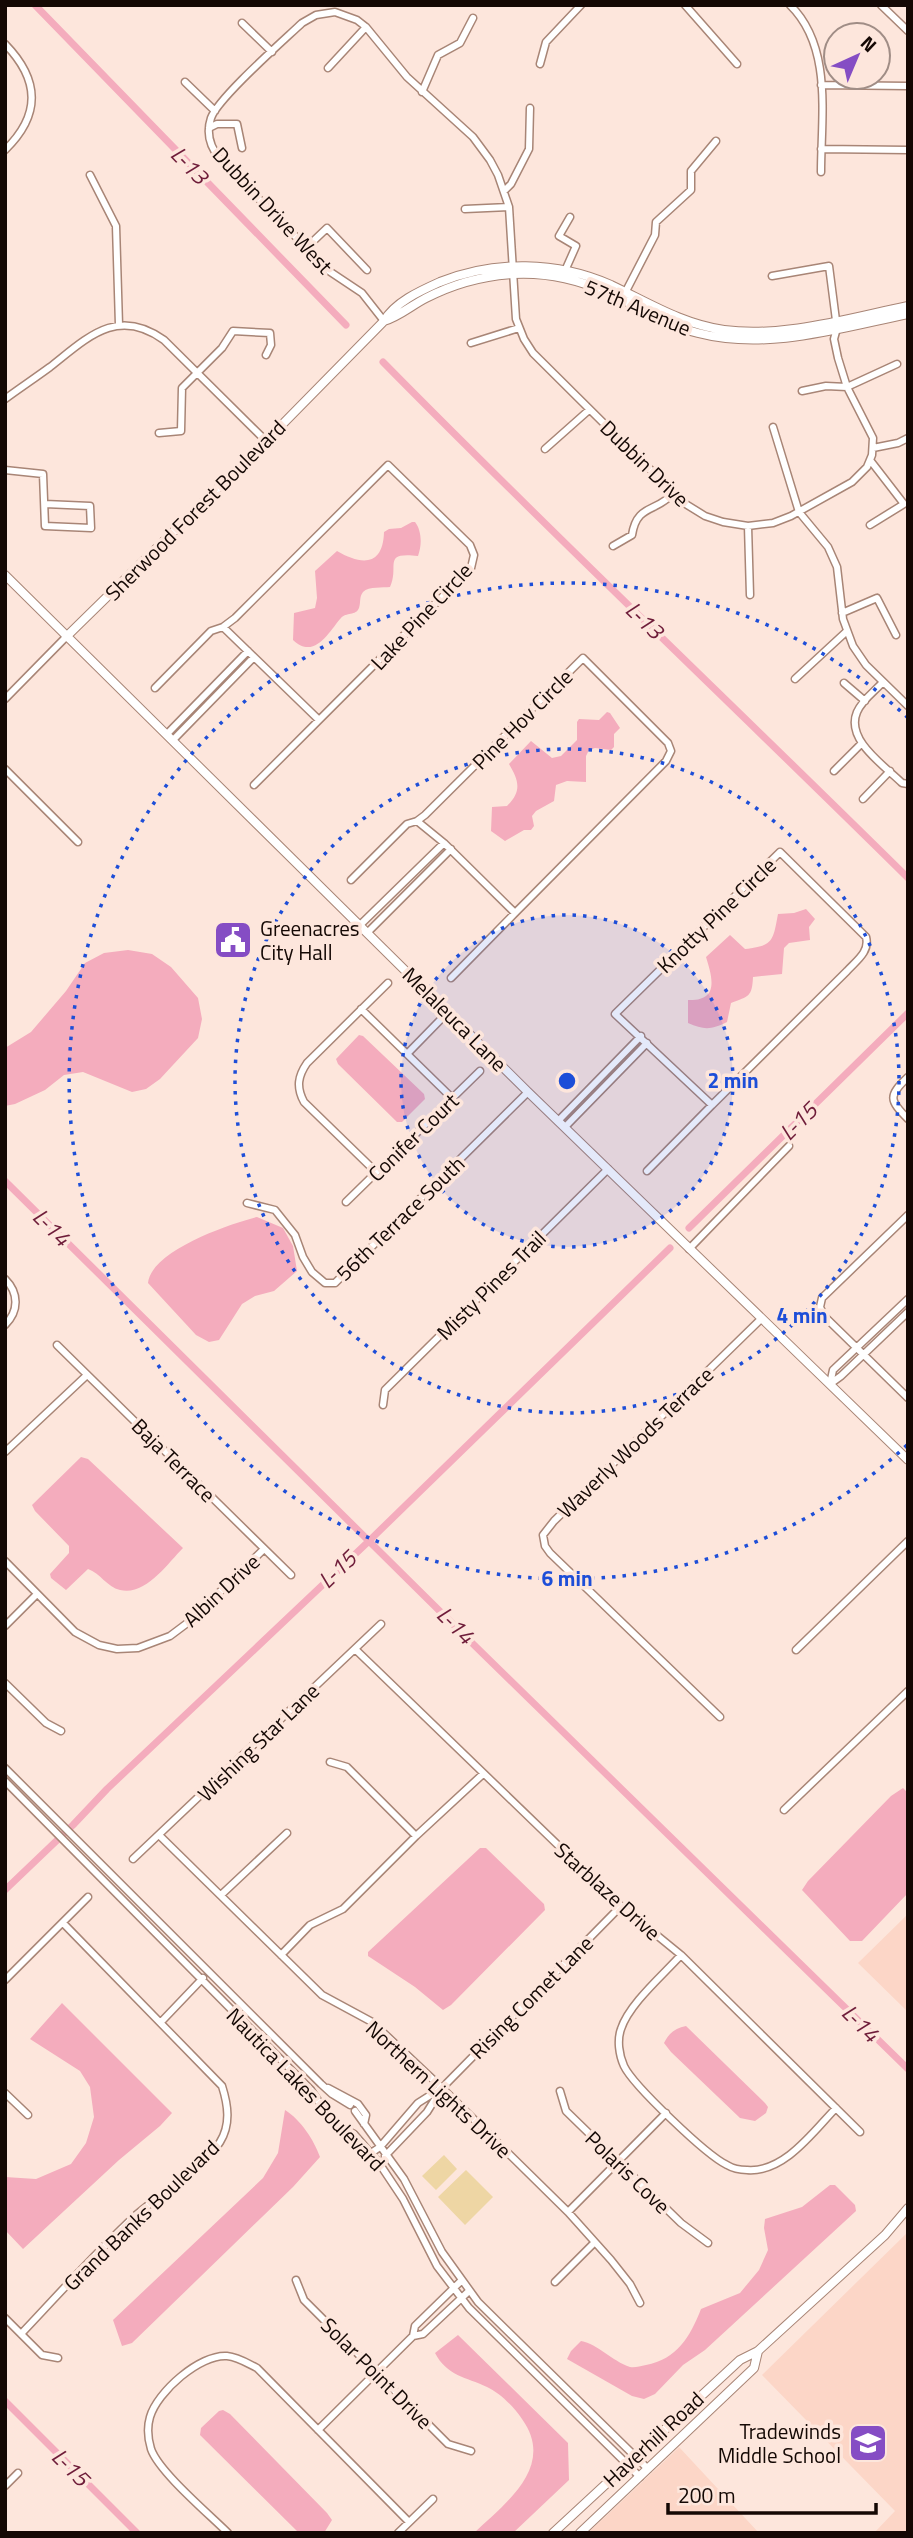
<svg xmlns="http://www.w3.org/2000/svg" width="913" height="2538" font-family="'Titillium Web',sans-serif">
  <rect width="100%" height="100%" fill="#fde6dc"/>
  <!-- built -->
  <path fill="#fcd6c7" d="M908 1914V2012L858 1963Z
    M908 2232V2533H874L895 2511 762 2375Z
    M679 2447 759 2533H588L672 2454Z"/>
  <!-- green -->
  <path fill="#eed6a4" d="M444 2155 457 2169 436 2190 422 2176Z
    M466 2170 493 2197 465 2225 438 2197Z"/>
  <!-- water -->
  <path fill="#f4acbd" d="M412 522H415C422 531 422 545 418 556 381 552 400 566 390 587 383 588 369 586 363 592 359 597 361 602 359 608 356 616 346 612 341 618 330 630 315 661 293 640L294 613 315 608 317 598 315 571 337 551C361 565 383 567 384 532L389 529 401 528Z
    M607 712 610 713 620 728 614 734V747L611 750 595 748 589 750 586 756V782L567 781 556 785 554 801 536 811 532 816 534 826 531 830H524L505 841 491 831 492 807 507 806C522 791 519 781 509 764L531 741 552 758 561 756 577 740V722L579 719 599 720Z
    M806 909 815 919 809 927 810 940 789 943 784 948 782 974 753 977C752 997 749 996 731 1003L727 1022C711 1030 704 1030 688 1023V1000C720 1001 712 977 706 957L730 935 745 949C774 946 773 940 778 914L794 913Z
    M128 950 152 954 171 967 198 998 202 1019 198 1038 160 1079 146 1089 132 1092 83 1072 64 1075 45 1090 15 1104 5 1106V1048L31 1032 66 991 85 963 104 953Z
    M359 1035 363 1036 424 1094 425 1099 402 1122H397L338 1064 336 1059Z
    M257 1217 283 1228 293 1246 297 1271 274 1291 255 1296 242 1304 219 1340 209 1342 196 1335 148 1283C151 1251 229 1224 257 1217Z
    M81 1457 88 1459 183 1548C167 1564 146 1596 120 1590 107 1587 100 1573 88 1569L66 1590 51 1578 50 1574 69 1553V1546L35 1511 32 1505Z
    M903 1788 908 1793V1893L862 1941H850L802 1890 808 1881 891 1796Z
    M480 1848H486L544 1904 545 1910 451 2005 443 2010 415 1987 368 1956V1952Z
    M62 2003 172 2113 160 2126 119 2160 23 2249 5 2230V2177L36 2179 71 2164 86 2143 94 2117 90 2087 80 2071 30 2039Z
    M686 2026 765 2103 768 2107 766 2113 755 2121 740 2118 671 2052 664 2043C669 2033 675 2028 686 2026Z
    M285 2110C301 2120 314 2140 320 2157L293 2187 132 2343 122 2346 113 2320 263 2178 278 2153Z
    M830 2185H835L855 2205 856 2211 705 2350 683 2365 655 2394 644 2399 632 2396 567 2359 571 2351 581 2341C598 2344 612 2361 630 2367 635 2368 640 2366 646 2365 677 2359 690 2337 701 2309L740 2293 759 2270 768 2250 764 2228 765 2219 802 2207Z
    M458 2335 568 2443 569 2480 513 2533H474C506 2503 556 2466 522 2419 514 2407 500 2393 487 2387 466 2377 447 2376 435 2353Z
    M223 2410 230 2414 327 2513 332 2520 324 2533H299L200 2435 201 2428 219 2411Z"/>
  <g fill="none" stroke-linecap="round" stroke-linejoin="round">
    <!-- canal -->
    <path stroke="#f4acbd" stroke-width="7" d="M35 5 346 325
      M383 362C555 537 733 705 908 878
      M5 1181 471 1642 908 2069
      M689 1228 908 1013
      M5 1890 73 1825 107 1789 369 1541 670 1248
      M5 2401 137 2533"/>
    <defs>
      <path id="minor" d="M685 5 737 64
        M790 5C833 47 821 117 821 172
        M881 5 908 31
        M242 23 272 52
        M5 44C40 80 41 115 5 150
        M540 64 546 42 581 5
        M328 68 366 27
        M185 82 215 111
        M821 85 908 86
        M422 92 438 55 460 43 473 18
        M209 128 217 124H237L242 148
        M821 149 908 150
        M90 175 116 226 119 325
        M504 191 511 184 529 149 530 108
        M465 209 509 207
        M306 248 327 228 367 270
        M564 273 576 246 559 236 570 217
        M624 295 655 235 656 222 691 190V171L716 141
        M384 321 362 293 329 271 220 159C210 147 206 133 211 118 218 98 283 41 302 23L316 15 335 12 357 20 366 27 407 77 473 137 490 160 498 175 509 207 516 319 524 339 533 353 684 503 705 516 723 522 748 526 773 523 791 516 852 482 867 467 872 455 873 438 847 387 838 358 834 339 837 328 829 266 772 276
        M471 343 519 328
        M802 391 826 386 847 387 897 364
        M5 399C20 388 35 378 50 367 87 338 117 306 164 340L266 441
        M773 427 799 512 828 547 837 567 843 619 853 646 866 665 908 706
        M159 433 181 431 182 388 222 348 233 331 270 333 271 345 266 355
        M873 448 898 443 908 438
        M545 449 589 410
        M870 460 904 504 870 525
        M5 470 43 474 45 526 91 528 90 506 45 504
        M748 526 750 595
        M613 546 632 535C637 503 657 513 673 493
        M842 613 877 598 896 635
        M583 658 668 743 671 751 666 761 515 913 444 843 417 821 425 815Z
        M795 679 847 631
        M883 682C875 691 862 700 857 712 845 740 885 766 902 783L908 784
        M844 683 865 701
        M155 688 211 631 223 627 235 618 388 465 470 545 474 555 471 568 319 720 223 627
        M5 699 66 637
        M167 734 248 651
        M173 740 254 657
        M5 769 78 842
        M834 771 862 743
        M254 785 319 720
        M863 799 890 771
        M780 852 866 937C870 952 856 961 847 971L712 1105 615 1014Z
        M351 880 407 824 417 821
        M360 925 444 843
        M368 932 451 849
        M451 978 515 913
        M361 1009 452 1098
        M407 1054 448 1012
        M908 1077C888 1096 889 1100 908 1119
        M558 1121 641 1036
        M565 1127 647 1043
        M647 1171 712 1105
        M376 1172 304 1102C296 1087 298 1076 307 1063L388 983
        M346 1202 480 1071
        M247 1203 275 1210 295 1235 303 1257 312 1272 325 1283H335L528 1092
        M908 1215 822 1298 820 1307 824 1316 908 1398
        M689 1249 789 1146
        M5 1279C19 1293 19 1311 5 1325
        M57 1345 291 1575
        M830 1384 833 1370 908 1299
        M830 1384 841 1376 908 1312
        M383 1405 385 1390 608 1169
        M5 1452 87 1375
        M5 1561 75 1632 99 1645 117 1649 138 1648 170 1636 190 1621 264 1549
        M5 1626 37 1594
        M355 1649 621 1906 681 1955 860 2132
        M796 1650 908 1541
        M5 1683 46 1723 61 1731
        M720 1717 550 1553 545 1546 543 1535 554 1521 761 1319
        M330 1762 347 1767 416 1836
        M5 1768 321 2084 332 2094 350 2105
        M5 1781 311 2090 329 2117 337 2125 354 2134 379 2163 403 2199 437 2266 469 2308 640 2477
        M784 1810 908 1691
        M160 1836 322 1995 372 2022 442 2088 568 2212 611 2260 630 2284 640 2303
        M133 1859 381 1624
        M221 1895 287 1833
        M281 1955 310 1925 343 1909 416 1836 483 1774
        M681 1955C663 1975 629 2004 621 2029 617 2040 619 2055 624 2066 633 2085 706 2155 727 2165 732 2168 741 2170 747 2170 784 2173 813 2132 836 2108
        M5 1980 88 1897
        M161 2022 203 1978
        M328 2088 358 2104 366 2115 364 2124
        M560 2091 566 2111 681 2223 708 2243
        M5 2093 28 2115
        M355 2111 404 2179 442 2252 478 2302 648 2469
        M371 2153 380 2147 418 2103 440 2089
        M385 2156 427 2112 442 2088 621 1906
        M568 2212 666 2113
        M296 2280 304 2300 448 2444 471 2451
        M555 2282 594 2243
        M5 2318 42 2355 58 2358
        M21 2334C59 2294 95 2253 136 2215 161 2193 203 2169 220 2142 231 2124 228 2105 222 2086L63 1923
        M413 2336 415 2326 461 2281
        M318 2430 413 2336 423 2334 469 2291
        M5 2486 18 2473
        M228 2533C209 2514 159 2472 151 2449 148 2439 147 2427 150 2417 157 2392 200 2354 227 2356 238 2357 247 2363 257 2368L409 2522
        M398 2533 433 2499"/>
      <path id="tertiary" d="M384 321C400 316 412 305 426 298 453 284 482 276 512 274 544 272 577 279 606 292 637 305 664 324 698 333 767 351 840 328 908 314
        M5 575 528 1092 908 1460
        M66 637 266 441 384 321C395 302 420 291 440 282 495 260 557 261 611 285 649 303 682 324 724 330 785 338 849 318 908 306
        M553 2533 740 2360 758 2351 885 2235 908 2208
        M580 2533 754 2368 758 2351"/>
    </defs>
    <!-- minor casing -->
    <use href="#minor" stroke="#a88576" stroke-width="9"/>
    <!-- tertiary casing -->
    <use href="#tertiary" stroke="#a88576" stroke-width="10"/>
    <!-- minor -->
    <use href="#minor" stroke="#fff" stroke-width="6"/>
    <!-- tertiary -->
    <use href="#tertiary" stroke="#fff" stroke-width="8"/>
  </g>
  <!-- distance rings -->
  <circle cx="567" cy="1081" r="166" fill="#1d4ed8" fill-opacity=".12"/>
  <g fill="none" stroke="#1d4ed8" stroke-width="3.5" stroke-dasharray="3.5 7">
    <circle cx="567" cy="1081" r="166"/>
    <circle cx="567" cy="1081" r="332"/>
    <path d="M907 1445A498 498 0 1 1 907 717"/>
  </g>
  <!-- icons -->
  <defs>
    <symbol id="civic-square" viewBox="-11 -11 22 22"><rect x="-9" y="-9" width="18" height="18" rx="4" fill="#854dc4" stroke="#fde6dc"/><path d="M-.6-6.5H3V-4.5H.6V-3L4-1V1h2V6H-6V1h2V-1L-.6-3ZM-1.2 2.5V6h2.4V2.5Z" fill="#fff"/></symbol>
    <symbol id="school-square" viewBox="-11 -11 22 22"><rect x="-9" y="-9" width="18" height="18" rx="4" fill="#854dc4" stroke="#fde6dc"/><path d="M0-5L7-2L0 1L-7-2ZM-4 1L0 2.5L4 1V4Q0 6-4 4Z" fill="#fff"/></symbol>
  </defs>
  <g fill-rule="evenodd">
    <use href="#civic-square" x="211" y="918" width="44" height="44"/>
    <use href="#school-square" x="846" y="2421" width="44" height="44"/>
  </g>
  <g text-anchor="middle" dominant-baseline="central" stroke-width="7" stroke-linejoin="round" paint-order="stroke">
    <!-- street labels -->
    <g font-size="21" fill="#140804" stroke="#fde6dc">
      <text transform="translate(273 210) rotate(47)">Dubbin Drive West</text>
      <text transform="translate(638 307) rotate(23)">57th Avenue</text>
      <text transform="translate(645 463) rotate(44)">Dubbin Drive</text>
      <text transform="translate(195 510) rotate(-45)">Sherwood Forest Boulevard</text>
      <text transform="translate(421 616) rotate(-47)">Lake Pine Circle</text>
      <text transform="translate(522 719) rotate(-45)">Pine Hov Circle</text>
      <text transform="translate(716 915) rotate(-44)">Knotty Pine Circle</text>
      <text transform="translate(455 1019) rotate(45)">Melaleuca Lane</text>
      <text transform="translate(413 1137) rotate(-44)">Conifer Court</text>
      <text transform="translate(400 1218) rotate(-44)">56th Terrace South</text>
      <text transform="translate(491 1285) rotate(-45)">Misty Pines Trail</text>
      <text transform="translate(635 1442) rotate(-44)">Waverly Woods Terrace</text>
      <text transform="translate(174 1460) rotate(45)">Baja Terrace</text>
      <text transform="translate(221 1590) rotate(-43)">Albin Drive</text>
      <text transform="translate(258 1742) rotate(-44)">Wishing Star Lane</text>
      <text transform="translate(608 1891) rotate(42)">Starblaze Drive</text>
      <text transform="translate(531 1997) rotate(-45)">Rising Comet Lane</text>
      <text transform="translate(306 2089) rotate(46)">Nautica Lakes Boulevard</text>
      <text transform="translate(439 2089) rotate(43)">Northern Lights Drive</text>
      <text transform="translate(628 2172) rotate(44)">Polaris Cove</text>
      <text transform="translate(141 2215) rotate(-44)">Grand Banks Boulevard</text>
      <text transform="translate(377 2373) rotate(45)">Solar Point Drive</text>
      <text transform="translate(653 2439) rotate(-43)">Haverhill Road</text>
    </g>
    <!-- poi labels -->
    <g font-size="21" fill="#140804" stroke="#fde6dc" text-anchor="start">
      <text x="260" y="928">Greenacres<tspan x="260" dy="24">City Hall</tspan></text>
      <text x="841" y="2431" text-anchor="end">Tradewinds<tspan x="841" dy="24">Middle School</tspan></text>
    </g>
    <!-- water labels -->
    <g font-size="23" font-style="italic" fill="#6e1c39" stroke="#fde6dc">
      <text transform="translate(190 165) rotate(46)">L-13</text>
      <text transform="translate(645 620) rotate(44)">L-13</text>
      <text transform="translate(798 1121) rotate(-45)">L-15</text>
      <text transform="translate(52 1227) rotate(45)">L-14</text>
      <text transform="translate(337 1569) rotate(-44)">L-15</text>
      <text transform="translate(456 1625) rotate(45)">L-14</text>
      <text transform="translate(861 2023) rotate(45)">L-14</text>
      <text transform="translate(71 2467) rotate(45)">L-15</text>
    </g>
  </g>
  <circle cx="567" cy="1081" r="10" fill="#1d4ed8" stroke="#fde6dc" stroke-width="3.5"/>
  <g font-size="21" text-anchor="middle" font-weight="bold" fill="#1d4ed8" stroke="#fde6dc" stroke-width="7" stroke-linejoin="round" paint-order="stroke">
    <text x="733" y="1088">2 min</text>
    <text x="802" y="1323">4 min</text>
    <text x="567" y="1586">6 min</text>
  </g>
  <!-- border -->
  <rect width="913" height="2538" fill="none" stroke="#140804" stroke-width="14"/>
  <!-- north arrow -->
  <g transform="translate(857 56) rotate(44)"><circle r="33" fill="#fde6dc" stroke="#a08d86" stroke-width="2"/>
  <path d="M0-5L12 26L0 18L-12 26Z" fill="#854dc4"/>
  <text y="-10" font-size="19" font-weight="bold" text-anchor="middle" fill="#140804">N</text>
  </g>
  <!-- scale -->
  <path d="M668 2503v10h208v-10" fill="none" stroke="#140804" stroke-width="3.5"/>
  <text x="678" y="2503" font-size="21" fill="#140804" stroke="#fde6dc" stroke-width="5" paint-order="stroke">200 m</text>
</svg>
